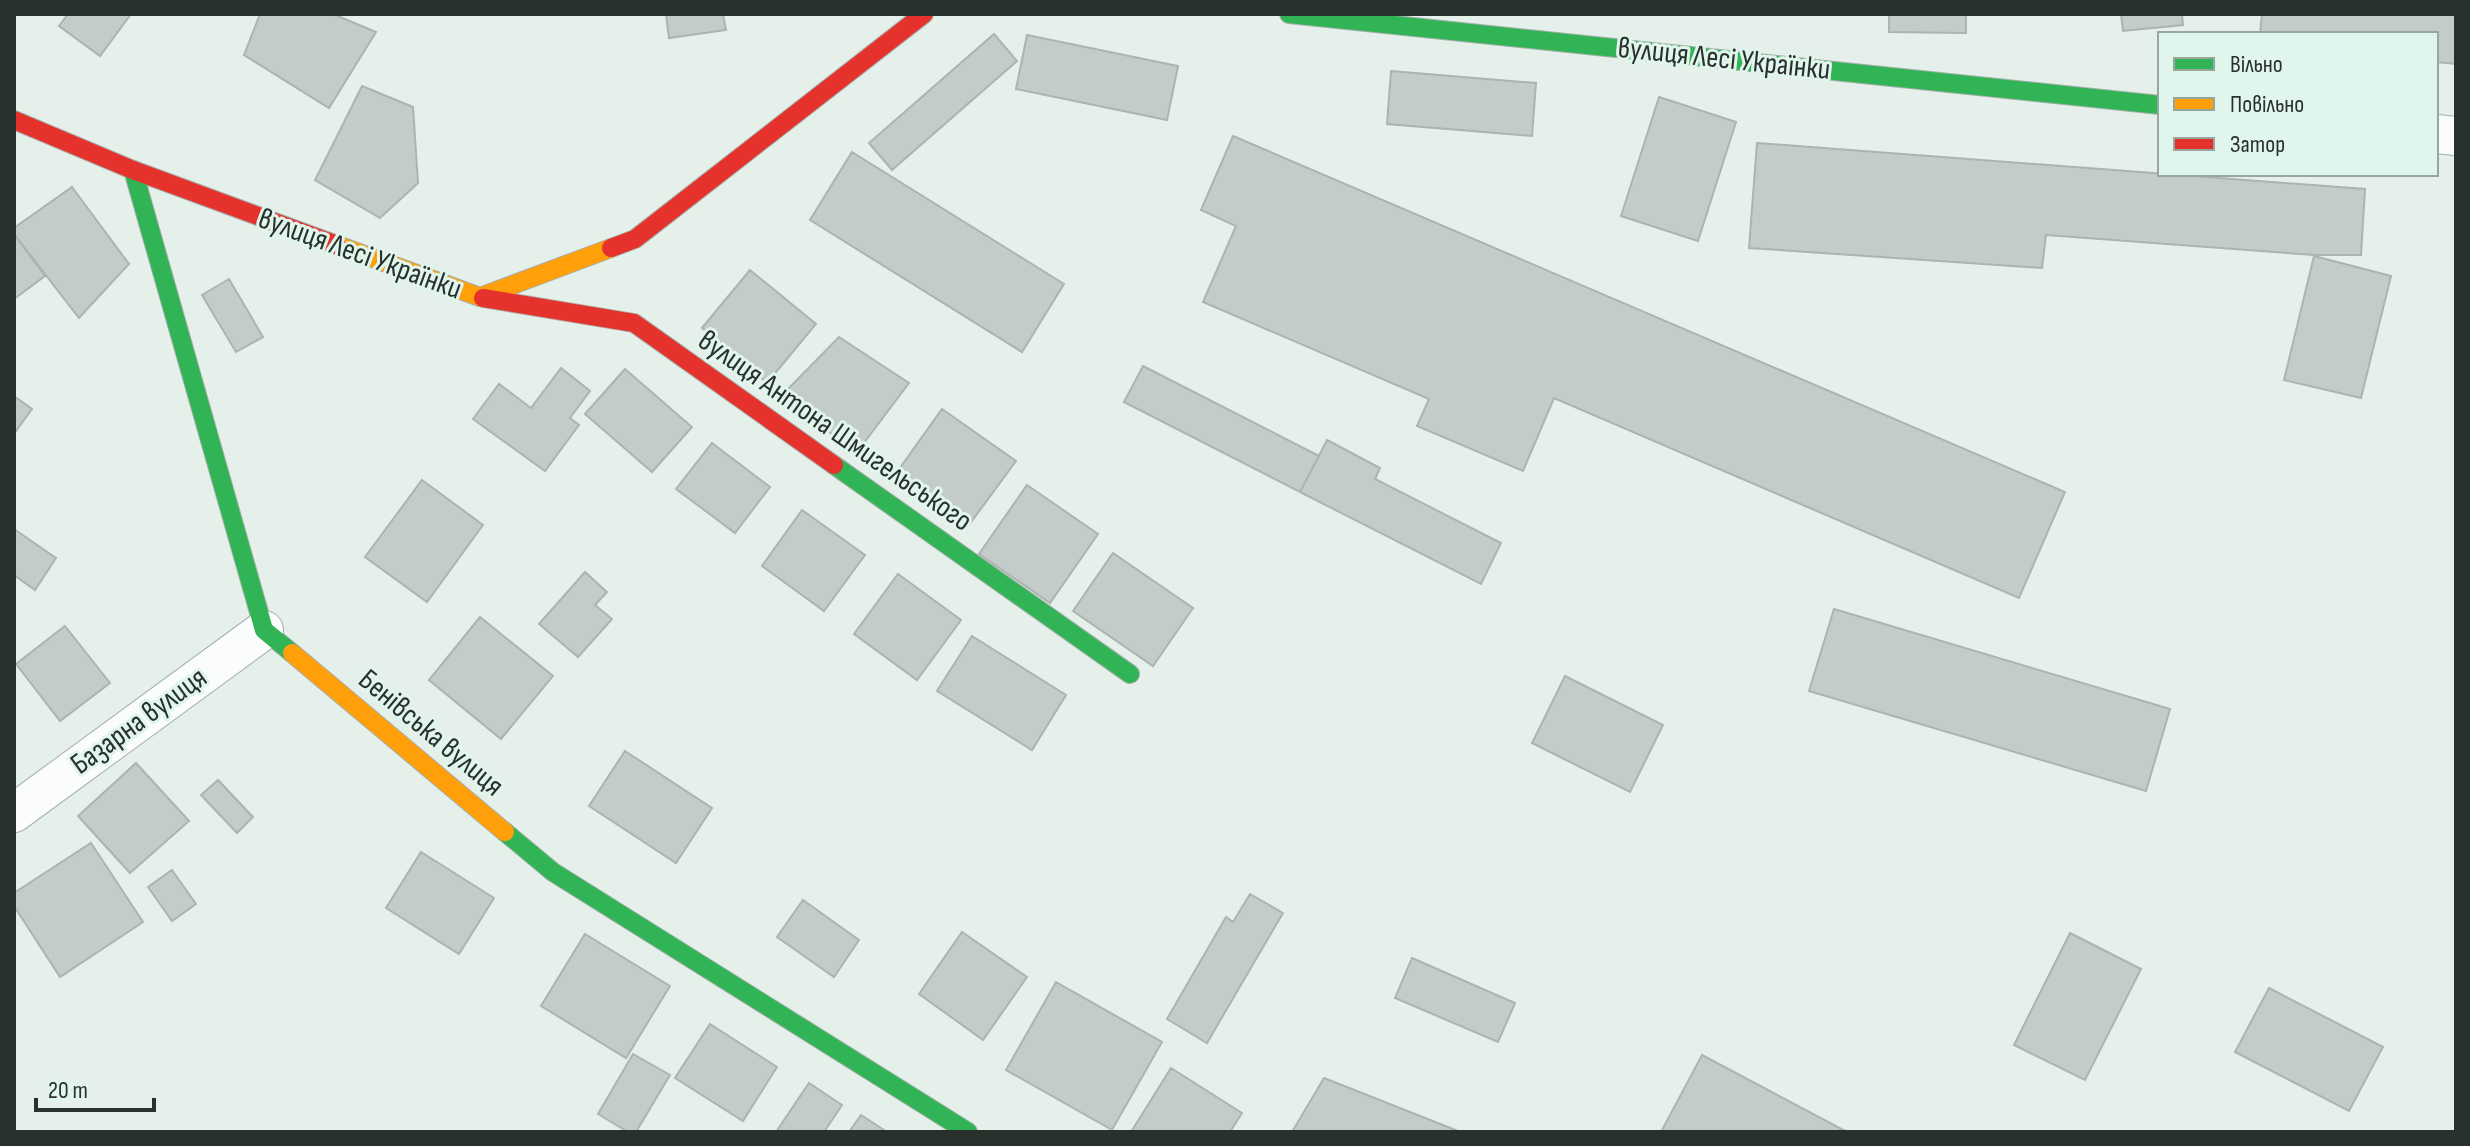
<svg xmlns="http://www.w3.org/2000/svg" width="2470" height="1146" font-family="'Sofia Sans Condensed',sans-serif">
  <rect width="100%" height="100%" fill="#e5f0eb"/>
  <!-- building -->
  <path fill="#c3ccc8" stroke="#abb4b0" stroke-width="2" d="M68 14H131L100 56 59 26Z
    M260 14H333L376 32 329 108 244 55Z
    M666 14H723L726 30 669 38Z
    M1889 14H1966V33L1889 32Z
    M2121 14H2182L2183 25 2123 31Z
    M2262 14H2456V64L2436 62V34H2260Z
    M994 34 1017 61 892 170 869 143Z
    M1027 35 1178 66 1167 120 1016 89Z
    M1391 71 1536 83 1532 136 1387 124Z
    M362 86 413 107 418 183 380 218 315 180Z
    M1659 97 1736 122 1698 241 1621 216Z
    M1233 136 2065 492 2019 598 1554 398 1523 471 1417 426 1429 399 1203 302 1236 226 1201 210Z
    M1757 143 2365 189 2361 255H2314L2046 235 2042 268 1749 248Z
    M852 152 1064 284 1022 352 810 220Z
    M72 187 129 264 79 318 14 234V228Z
    M14 234 45 276 14 299Z
    M2314 256 2391 276 2361 398 2284 380Z
    M750 270 816 324 767 383 702 328Z
    M229 279 263 337 236 352 202 295Z
    M839 337 909 383 857 452 780 397Z
    M1143 366 1319 456 1300 492 1124 402Z
    M561 368 590 391 570 418 579 425 545 471 473 419 499 384 531 408Z
    M625 369 692 427 652 472 585 414Z
    M14 396 32 409 14 434Z
    M942 409 1016 461 969 525 897 472Z
    M1327 440 1380 468 1375 479 1501 543 1481 584 1300 492Z
    M712 443 770 487 735 533 676 489Z
    M422 480 483 525 427 602 365 557Z
    M1027 485 1098 534 1050 603 979 554Z
    M802 510 865 555 824 611 762 566Z
    M14 529 56 558 35 590 14 575Z
    M1113 553 1193 608 1153 666 1073 611Z
    M585 572 607 592 595 605 612 619 578 657 539 624Z
    M898 574 961 620 917 680 854 634Z
    M1834 609 2170 709 2146 791 1809 691Z
    M480 617 553 676 501 739 429 680Z
    M65 626 110 683 60 721 16 664Z
    M972 636 1066 695 1032 750 937 691Z
    M1565 676 1663 725 1630 792 1532 743Z
    M625 751 712 808 676 863 589 806Z
    M136 763 189 821 130 873 78 816Z
    M218 780 253 817 237 833 201 795Z
    M91 843 143 922 60 977 14 906V893Z
    M421 852 494 898 459 954 386 908Z
    M172 870 196 904 172 921 148 887Z
    M1250 894 1283 913 1207 1043 1167 1019 1226 917 1233 922Z
    M803 900 859 940 834 977 777 937Z
    M962 932 1027 977 983 1040 919 994Z
    M2070 933 2141 969 2085 1080 2014 1045Z
    M585 934 670 986 626 1058 541 1006Z
    M1412 958 1515 1003 1498 1042 1395 998Z
    M1056 982 1162 1042 1112 1130 1006 1070Z
    M2269 988 2383 1047 2349 1111 2235 1052Z
    M710 1024 777 1067 743 1121 675 1078Z
    M633 1054 670 1075 636 1132H628L598 1114Z
    M1702 1055 1847 1132H1661Z
    M1171 1068 1242 1113 1230 1132H1131Z
    M1324 1078 1458 1131 1292 1132Z
    M809 1083 842 1105 824 1132H776Z
    M861 1115 887 1132H849Z"/>
  <g fill="none" stroke-linecap="round" stroke-linejoin="round">
    <defs>
      <path id="street" d="M2436 134 2456 136
        M14 813 264 630"/>
      <path id="fast" d="M1289 14 2160 105
        M133 170 264 630 292 653
        M834 465 1130 674
        M505 832 553 872 968 1132"/>
      <path id="slow" d="M337 245 480 297 611 248
        M292 653 505 832"/>
      <path id="jam" d="M14 120 133 170 337 245
        M611 248 635 239 924 14
        M483 298 634 323 834 465"/>
    </defs>
    <!-- street casing -->
    <use href="#street" stroke="#a7afab" stroke-width="40"/>
    <!-- fast casing -->
    <use href="#fast" stroke="#a7afab" stroke-width="20"/>
    <!-- slow casing -->
    <use href="#slow" stroke="#a7afab" stroke-width="20"/>
    <!-- jam casing -->
    <use href="#jam" stroke="#a7afab" stroke-width="20"/>
    <!-- street -->
    <use href="#street" stroke="#fbfdfc" stroke-width="38"/>
    <!-- fast -->
    <use href="#fast" stroke="#30b455" stroke-width="18"/>
    <!-- slow -->
    <use href="#slow" stroke="#ff9f0a" stroke-width="18"/>
    <!-- jam -->
    <use href="#jam" stroke="#e5322d" stroke-width="18"/>
  </g>
  <g text-anchor="middle" dominant-baseline="central" stroke-width="6" stroke-linejoin="round" paint-order="stroke">
    <!-- street labels -->
    <g font-size="30" fill="#29312d" stroke="#e0f5ec">
      <text transform="translate(1724 59) rotate(6)">вулиця Лесі Українки</text>
      <text transform="translate(360 254) rotate(20)">вулиця Лесі Українки</text>
      <text transform="translate(835 431) rotate(35)">вулиця Антона Шмигельського</text>
      <text transform="translate(139 721) rotate(-36)">Базарна вулиця</text>
      <text transform="translate(431 733) rotate(40)">Бенівська вулиця</text>
    </g>
  </g>
  <!-- border -->
  <rect width="2470" height="1146" fill="none" stroke="#29312d" stroke-width="32"/>
  <!-- legend -->
  <rect x="2158" y="32" width="280" height="144" fill="#e0f5ec" stroke="#97a7a0" stroke-width="2"/>
  <rect x="2174" y="58" width="40" height="12" fill="#30b455" stroke="#97a7a0" stroke-width="2"/>
  <text x="2230" y="72" font-size="24" fill="#29312d">Вільно</text>
  <rect x="2174" y="98" width="40" height="12" fill="#ff9f0a" stroke="#97a7a0" stroke-width="2"/>
  <text x="2230" y="112" font-size="24" fill="#29312d">Повільно</text>
  <rect x="2174" y="138" width="40" height="12" fill="#e5322d" stroke="#97a7a0" stroke-width="2"/>
  <text x="2230" y="152" font-size="24" fill="#29312d">Затор</text>
  <!-- scale -->
  <path d="M36 1098v12h118v-12" fill="none" stroke="#29312d" stroke-width="4"/>
  <text x="48" y="1098" font-size="24" fill="#29312d" stroke="#e0f5ec" stroke-width="6" paint-order="stroke">20 m</text>
</svg>
